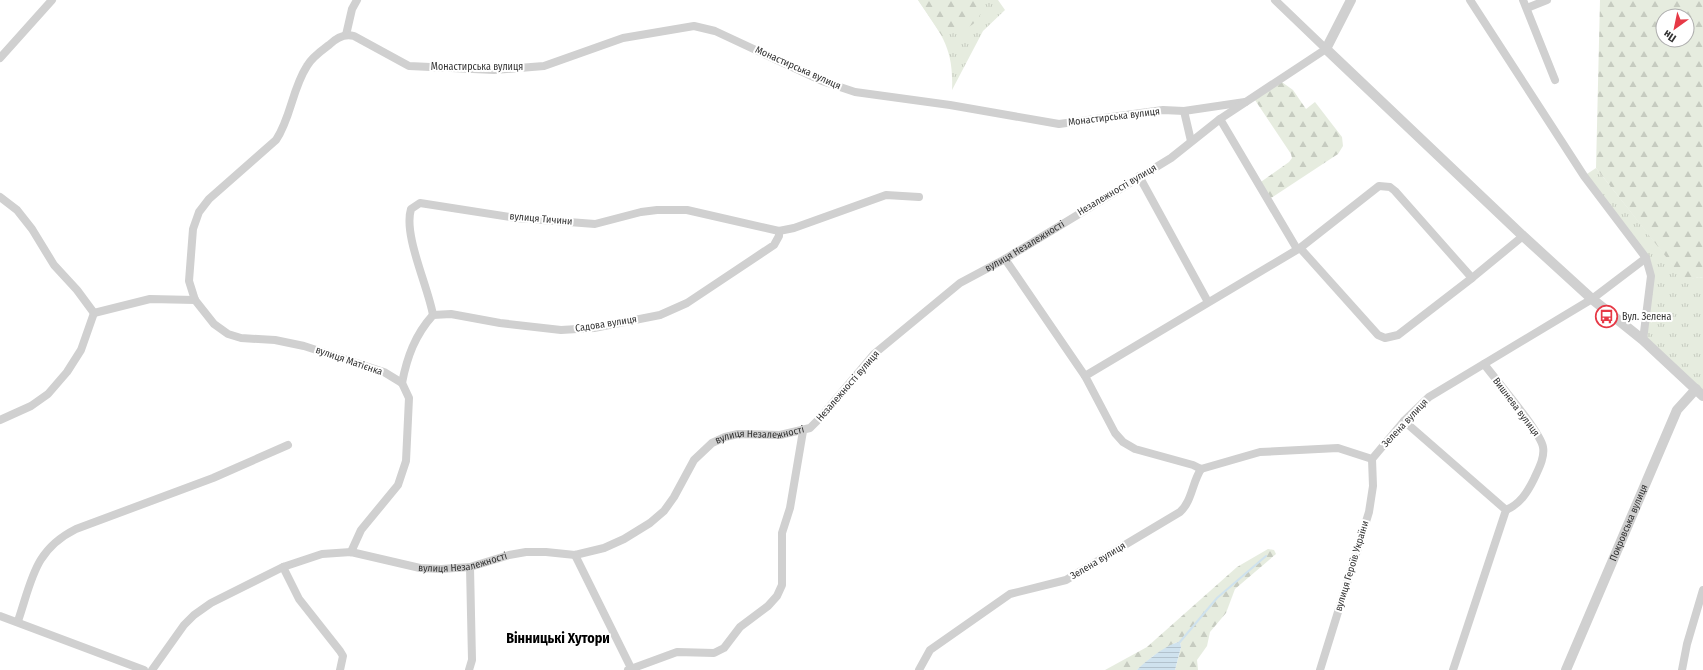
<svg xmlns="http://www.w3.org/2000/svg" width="1703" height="670" font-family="'Fira Sans Condensed',sans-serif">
  <defs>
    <pattern id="grass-tufts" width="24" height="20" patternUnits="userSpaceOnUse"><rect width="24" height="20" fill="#e6ecdf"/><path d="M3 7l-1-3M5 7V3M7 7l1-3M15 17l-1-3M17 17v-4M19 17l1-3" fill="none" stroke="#c6cbc0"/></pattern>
    <pattern id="forest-firs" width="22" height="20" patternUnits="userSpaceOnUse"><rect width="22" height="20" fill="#e6ecdf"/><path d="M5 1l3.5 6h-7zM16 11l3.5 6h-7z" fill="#c6cbc0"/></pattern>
    <pattern id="water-rules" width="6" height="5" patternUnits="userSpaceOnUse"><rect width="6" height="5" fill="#cfe2ee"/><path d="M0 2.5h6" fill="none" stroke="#b2c2cd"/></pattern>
  </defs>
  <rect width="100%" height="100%" fill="#fff"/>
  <!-- grass -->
  <path fill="url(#grass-tufts)" d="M918 0H998L1005 10 983 31 952 90C954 47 941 34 918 0Z
    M1596 168 1685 280 1699 277 1703 278V396L1643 340 1650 267 1584 176Z"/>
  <!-- forest -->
  <path fill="url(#forest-firs)" fill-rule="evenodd" d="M918 0H980C987 25 961 32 942 36Z
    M1600 0H1703V278L1699 277 1685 281 1596 168ZM1663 16H1687V40H1663Z
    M1279 80 1293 90 1306 109 1315 102 1342 137 1343 146 1338 154 1268 200 1258 184 1289 162 1292 158 1291 154 1253 97Z
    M1268 549 1274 550 1276 554 1235 589 1226 613 1210 632 1207 646 1197 660 1198 670H1175L1181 647 1180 642H1177L1153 656 1137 670H1105L1147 647 1237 567Z"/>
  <!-- water -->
  <path fill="url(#water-rules)" d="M1180 642 1181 647 1175 670H1137C1144 662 1170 642 1180 642Z"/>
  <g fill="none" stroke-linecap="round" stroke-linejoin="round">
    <!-- stream -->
    <path stroke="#cfe2ee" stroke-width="2" d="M1179 643 1217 598 1266 556"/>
    <!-- minor -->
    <g stroke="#d0d0d0" stroke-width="8">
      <path d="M1470 0 1584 176 1646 258 1651 276 1643 340"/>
      <path d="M1523 0 1555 80"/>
      <path d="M1527 8 1547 0"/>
      <path d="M346 35 352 9 357 0"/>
      <path d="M0 58 52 0"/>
      <path d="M1184 111 1191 141"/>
      <path d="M1220 119 1297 249"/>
      <path d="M1139 176 1208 302"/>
      <path d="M0 197 17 210 32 229 54 265 77 290 94 313"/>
      <path d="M1300 248 1378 335 1385 338 1398 335 1472 278"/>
      <path d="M1005 259 1085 376 1115 433 1123 442 1135 449 1193 465 1201 469 1260 452 1338 448 1372 459 1404 421 1429 397 1592 299 1646 258"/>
      <path d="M94 313 150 299 195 300"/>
      <path d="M433 315C428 286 403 235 411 209L420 203 516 218 595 224 641 212 657 210H687L779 231 794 228 886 195 919 197"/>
      <path d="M1484 364C1496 380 1540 431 1543 447 1545 458 1538 470 1534 479 1527 493 1520 504 1506 510"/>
      <path d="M1085 376 1300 248 1379 186 1390 187 1395 191 1472 278 1523 236"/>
      <path d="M402 383C407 357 415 335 433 315L451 314 500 323 561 330 594 328 660 315 687 303 774 245 779 236V231"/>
      <path d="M0 420 31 406 48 394 67 372 81 350 94 313"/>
      <path d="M1404 421 1506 510 1453 670"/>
      <path d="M351 552 361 530 398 485 406 461 409 398 402 383 384 372 304 346 275 340 241 338 228 334 214 324 195 300 189 281 193 229 199 212 209 199 276 140C291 118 292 89 307 66 312 57 321 51 329 45 336 38 344 33 354 36L409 66 494 70 544 66 623 38 694 26 715 31 822 81 855 92 950 105 1059 124 1163 110 1184 111 1245 102"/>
      <path d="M575 555 631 668"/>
      <path d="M283 567 299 599 340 651 343 656 340 670"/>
      <path d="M0 616 144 670"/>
      <path d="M18 621C32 580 34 550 76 529L213 478 288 445"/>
      <path id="s1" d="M152 670 184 625 194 615 211 603 283 567 322 554 351 552 420 568 441 569 470 567 509 555 526 552H546L575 555 604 548 624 539 650 523 664 511 674 497 694 460 712 443 725 437 738 434 780 435 810 428 820 418 874 354 960 283 1005 259 1171 158 1220 119 1326 49 1275 0"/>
      <path d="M469 670 472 660 470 567"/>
      <path d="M628 670 677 652 714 653 724 648 740 627 768 606 777 596 782 585V533L790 508 803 431"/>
      <path d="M919 670 930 650 1010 594 1066 580 1180 512C1192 501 1192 483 1201 469"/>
      <path d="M1320 670 1369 512 1373 486 1372 459"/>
      <path d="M1682 670 1687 644 1703 590"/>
    </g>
    <!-- tertiary -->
    <g stroke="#d0d0d0" stroke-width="10">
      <path d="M1351 0 1326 49 1523 236 1592 299 1643 340 1703 396"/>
      <path id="s2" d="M1566 670 1677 410 1696 389"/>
    </g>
  </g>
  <!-- icons -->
  <defs>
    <symbol id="bus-ring" viewBox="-11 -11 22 22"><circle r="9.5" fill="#fff" stroke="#e63946" stroke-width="1.5"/><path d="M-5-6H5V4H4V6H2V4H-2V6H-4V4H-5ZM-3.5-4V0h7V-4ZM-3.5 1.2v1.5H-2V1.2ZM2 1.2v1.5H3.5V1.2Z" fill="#e63946"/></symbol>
  </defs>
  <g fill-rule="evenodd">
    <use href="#bus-ring" x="1594" y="304" width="25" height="25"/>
  </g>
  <g text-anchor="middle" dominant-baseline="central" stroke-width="4" stroke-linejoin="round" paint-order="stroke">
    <!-- street labels -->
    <g font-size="10" fill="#333" stroke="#fff">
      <text x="477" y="67">Монастирська вулиця</text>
      <text transform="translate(798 68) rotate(24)">Монастирська вулиця</text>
      <text transform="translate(1114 117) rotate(-7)">Монастирська вулиця</text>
      <text transform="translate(1117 190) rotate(-31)">Незалежності вулиця</text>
      <text transform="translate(541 219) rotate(5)">вулиця Тичини</text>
      <text stroke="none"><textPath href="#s1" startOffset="1038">вулиця Незалежності</textPath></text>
      <text transform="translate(606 324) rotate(-9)">Садова вулиця</text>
      <text transform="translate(349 361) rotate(19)">вулиця Матієнка</text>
      <text transform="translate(848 386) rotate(-49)">Незалежності вулиця</text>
      <text transform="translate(1516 407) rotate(53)">Вишнева вулиця</text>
      <text transform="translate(1405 423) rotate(-47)">Зелена вулиця</text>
      <text stroke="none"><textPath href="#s1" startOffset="703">вулиця Незалежності</textPath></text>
      <text stroke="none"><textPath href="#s2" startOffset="160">Покровська вулиця</textPath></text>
      <text stroke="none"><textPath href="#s1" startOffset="355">вулиця Незалежності</textPath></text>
      <text transform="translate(1098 561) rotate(-31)">Зелена вулиця</text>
      <text transform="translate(1352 566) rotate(-73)">вулиця Героїв України</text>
    </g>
    <!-- poi labels -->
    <g font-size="10" fill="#333" stroke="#fff" text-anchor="start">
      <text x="1622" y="317">Вул. Зелена</text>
    </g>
    <!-- district labels -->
    <g font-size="14" font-weight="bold" fill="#000" stroke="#fff">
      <text x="558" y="638">Вінницькі Хутори</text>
    </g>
  </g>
  <!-- north arrow -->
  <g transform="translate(1675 28) rotate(213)"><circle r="19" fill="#ffffff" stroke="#adadad"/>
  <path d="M0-3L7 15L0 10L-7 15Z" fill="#e63946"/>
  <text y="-6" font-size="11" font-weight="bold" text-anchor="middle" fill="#333333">Пн</text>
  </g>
</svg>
